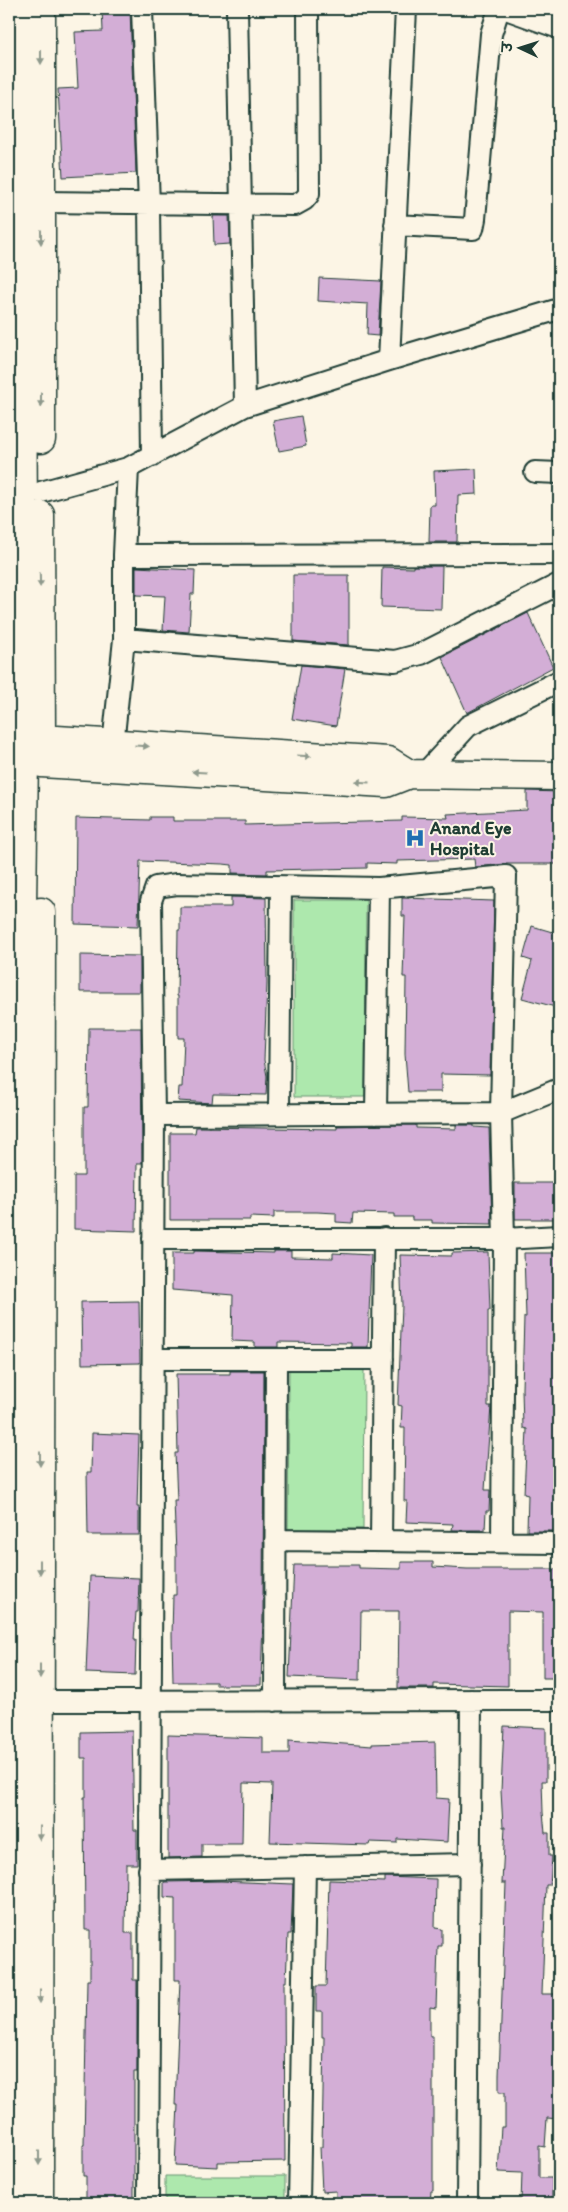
<svg xmlns="http://www.w3.org/2000/svg" width="568" height="2212" font-family="Itim,'Playpen Sans Deva',sans-serif">
  <rect width="100%" height="100%" fill="#fcf5e5"/>
  <filter id="ink" filterUnits="userSpaceOnUse"><feTurbulence type="fractalNoise" baseFrequency=".02" numOctaves="2"/><feDisplacementMap in="SourceGraphic" scale="10" xChannelSelector="R" yChannelSelector="G"/><feConvolveMatrix kernelMatrix="1 2 1 2 8 2 1 2 1" color-interpolation-filters="sRGB"/></filter>
  <g filter="url(#ink)">
    <!-- green -->
    <path fill="#ade8ad" stroke="#669270" d="M294 900H366L365 1097H294Z
      M289 1368 364 1369 363 1529H288Z
      M165 2176H285V2203H165Z"/>
    <!-- building -->
    <path fill="#d3aed6" stroke="#1f3d34" d="M102 9H130L136 173 63 177 58 89 78 88 75 32 103 31Z
      M213 216H229L230 244 214 245Z
      M319 278 381 281 378 336 367 335 368 304 318 301Z
      M301 416 306 446 279 451 273 421Z
      M476 469 477 494 458 495 457 542H429L430 505H435L434 471Z
      M413 566H442L441 609 381 607 382 567 413 568Z
      M136 567 195 570 194 594H191L189 632 163 630 165 596 136 595Z
      M293 575H349V645L293 641Z
      M528 613 553 667 467 713 442 657Z
      M301 665 345 669 336 726 292 719Z
      M527 791 559 792V864H505L475 867 474 859 397 861V864L367 863V868L267 870V874L232 873V865L223 864 140 861 138 926 75 924 76 818 150 820V817H173V821H245V825L402 821V817L448 818 447 814 527 810Z
      M231 897 266 898 267 983 264 1060 267 1076 266 1095 213 1094 212 1103 178 1101 179 1087H182L184 1038H178V996H177L178 930H180V907H231Z
      M402 898 494 901 490 1075 441 1074V1092H408L405 1054 406 977H403L405 916H402Z
      M532 926 559 934V1008L522 998 532 961 523 958Z
      M80 955 140 956V992H80Z
      M89 1028H141L142 1163H137L136 1231 74 1229V1176H84V1107H88Z
      M396 1125H416V1128L456 1129V1125H474V1127L489 1128 492 1224 432 1223V1220H412V1217H394V1214L353 1213 352 1223 336 1222V1213L317 1212H274V1218L250 1217V1220H170V1133H195L196 1127 337 1129V1126Z
      M515 1183H559V1219H515Z
      M194 1251 274 1253V1251H291V1257L333 1258V1253L371 1255 368 1347H351V1343L278 1342V1347H255V1342L232 1341 233 1295 172 1290V1253H194Z
      M488 1252 490 1310H488V1406H491L485 1490H490L489 1511H486L485 1530H452L453 1524 406 1522 407 1501H404L405 1428H401L402 1406 398 1405 402 1305 400 1255 452 1256V1253Z
      M524 1253H559L557 1376H559V1531H527L528 1495 524 1494 527 1429 523 1428 522 1389 524 1317H526Z
      M139 1301 140 1363 82 1364 81 1302Z
      M230 1371H264L263 1616 261 1685H216V1682H173L172 1635 173 1595H176V1554L174 1500H177L175 1453H178L176 1374H230Z
      M92 1433 139 1435 137 1507H139V1535H88L87 1472H91Z
      M401 1562H433V1567L467 1569H559V1678H543V1612L508 1611V1686L434 1684V1688H398L399 1611H361L360 1680 289 1677 294 1565H359V1568L401 1569Z
      M90 1576 139 1578 138 1612H136L134 1640H136L135 1675 86 1673Z
      M504 1726 546 1728V1781H542L543 1812 545 1833H549V1856H552L550 1885H546L542 1994H559V2119L547 2118 545 2147 539 2146V2178H552V2203H521L522 2173 498 2172 501 2127H505V2092H499V2076L506 1883H502L505 1827H503L501 1791Z
      M132 1731 134 1830H137V1864H126L125 1933H133V1980H137V2072H134V2203H86V2176H83V2145H84L87 1980H90V1930H85L84 1797H86V1758H81V1732Z
      M168 1735 263 1738V1753H289V1740L372 1746V1744L435 1742 436 1798 449 1799 447 1842 397 1839V1843L370 1842 369 1845 270 1842 272 1784 243 1783 242 1844H202V1857L168 1858Z
      M385 1877 436 1879 435 1928 442 1929V1946H438L436 2008 430 2007V2036H433V2191H431L430 2203H336V2191L322 2192 320 2147H322L324 2037H322V2011H316V1986H326L329 1880 385 1882Z
      M221 1881 293 1884 291 1934H288L286 1982H284L285 2161 218 2162V2167L175 2165 178 2105H175L180 1980H175V1898L164 1897V1882Z"/>
    <g fill="none" stroke-linecap="round" stroke-linejoin="round">
      <defs>
        <path id="street" d="M142 9 149 205 152 456
          M237 9 245 406
          M506 9 559 28
          M41 202 295 205 304 200 309 194 308 9
          M395 225 473 229 475 219 491 34 499 9
          M389 360 406 9
          M535 472 559 473
          M41 492 128 468 245 406 389 360 559 309
          M124 555 559 554
          M124 639 395 661 421 654 559 584
          M113 745 124 639V555L128 468
          M424 774 468 726 559 681
          M279 1114 281 887
          M376 1114 379 888
          M154 1115 501 1113 559 1089
          M153 1239H504L559 1236
          M153 1359H383
          M275 1540 559 1543
          M381 1541 384 1238
          M275 1701 276 1359
          M27 1703 40 1701 559 1700
          M149 1870 470 1864
          M148 2203 154 1115 151 901 156 887 177 884 379 888 506 876 501 1113 504 1239 502 1542
          M299 2203 305 1867
          M467 2203 471 1700"/>
        <path id="secondary" d="M20 9 23 521 18 612 24 756 13 1585 20 2203
          M41 439V9
          M40 515 41 737
          M409 774 388 761 41 739 24 750 41 763 386 783 409 774 559 776
          M39 2203 41 912"/>
      </defs>
      <!-- street casing -->
      <use href="#street" stroke="#1f3d34" stroke-width="24"/>
      <!-- secondary casing -->
      <use href="#secondary" stroke="#1f3d34" stroke-width="31"/>
      <!-- street -->
      <use href="#street" stroke="#fcf5e5" stroke-width="20"/>
      <!-- secondary -->
      <use href="#secondary" stroke="#fcf5e5" stroke-width="28"/>
    </g>
    <!-- one-way arrows -->
    <defs><path id="oneway-solid" d="M-6-.8H1V-3.2L6.5 0L1 3.2V.8H-6Z" transform="scale(1.25)"/></defs>
    <g fill="#8e998c">
      <use href="#oneway-solid" transform="translate(41 57) rotate(90)"/>
      <use href="#oneway-solid" transform="translate(41 237) rotate(90)"/>
      <use href="#oneway-solid" transform="translate(41 400) rotate(90)"/>
      <use href="#oneway-solid" transform="translate(40 580) rotate(89)"/>
      <use href="#oneway-solid" transform="translate(142 746) rotate(3)"/>
      <use href="#oneway-solid" transform="translate(304 756) rotate(3)"/>
      <use href="#oneway-solid" transform="translate(199 772) rotate(-177)"/>
      <use href="#oneway-solid" transform="translate(362 782) rotate(-177)"/>
      <use href="#oneway-solid" transform="translate(40 1459) rotate(90)"/>
      <use href="#oneway-solid" transform="translate(40 1567) rotate(90)"/>
      <use href="#oneway-solid" transform="translate(40 1671) rotate(90)"/>
      <use href="#oneway-solid" transform="translate(40 1833) rotate(90)"/>
      <use href="#oneway-solid" transform="translate(40 1996) rotate(90)"/>
      <use href="#oneway-solid" transform="translate(39 2158) rotate(90)"/>
    </g>
  </g>
  <!-- icons -->
  <defs>
    <symbol id="hospital-bare" viewBox="-9 -9 18 18"><path d="M-5-5h3v3.5h4V-5h3V5h-3V1.5h-4V5h-3Z" fill="#1f6fb2" stroke="#fcf5e5" stroke-width="2.5" paint-order="stroke"/></symbol>
  </defs>
  <g fill-rule="evenodd">
    <use href="#hospital-bare" x="401" y="824" width="28" height="28"/>
  </g>
  <g text-anchor="middle" dominant-baseline="central" stroke-width="4" stroke-linejoin="round" paint-order="stroke">
    <!-- poi labels -->
    <g font-size="18" font-weight="bold" fill="#1f3d34" stroke="#fcf5e5" text-anchor="start">
      <text x="430" y="828">Anand Eye<tspan x="430" dy="21">Hospital</tspan></text>
    </g>
  </g>
  <!-- margin -->
  <rect width="568" height="2212" fill="none" stroke="#fcf5e5" stroke-width="30"/>
  <rect x="15" y="15" width="538" height="2182" fill="none" stroke="#1f3d34" stroke-width="2" filter="url(#ink)"/>
  <!-- north arrow -->
  <g transform="translate(520 48) rotate(274)" stroke="#fcf5e5" stroke-width="4" paint-order="stroke">
  <path d="M0-4L9 19L0 12L-9 19Z" fill="#1f3d34"/>
  <text y="-8" font-size="14" font-weight="bold" text-anchor="middle" fill="#1f3d34">उ</text>
  </g>
</svg>
